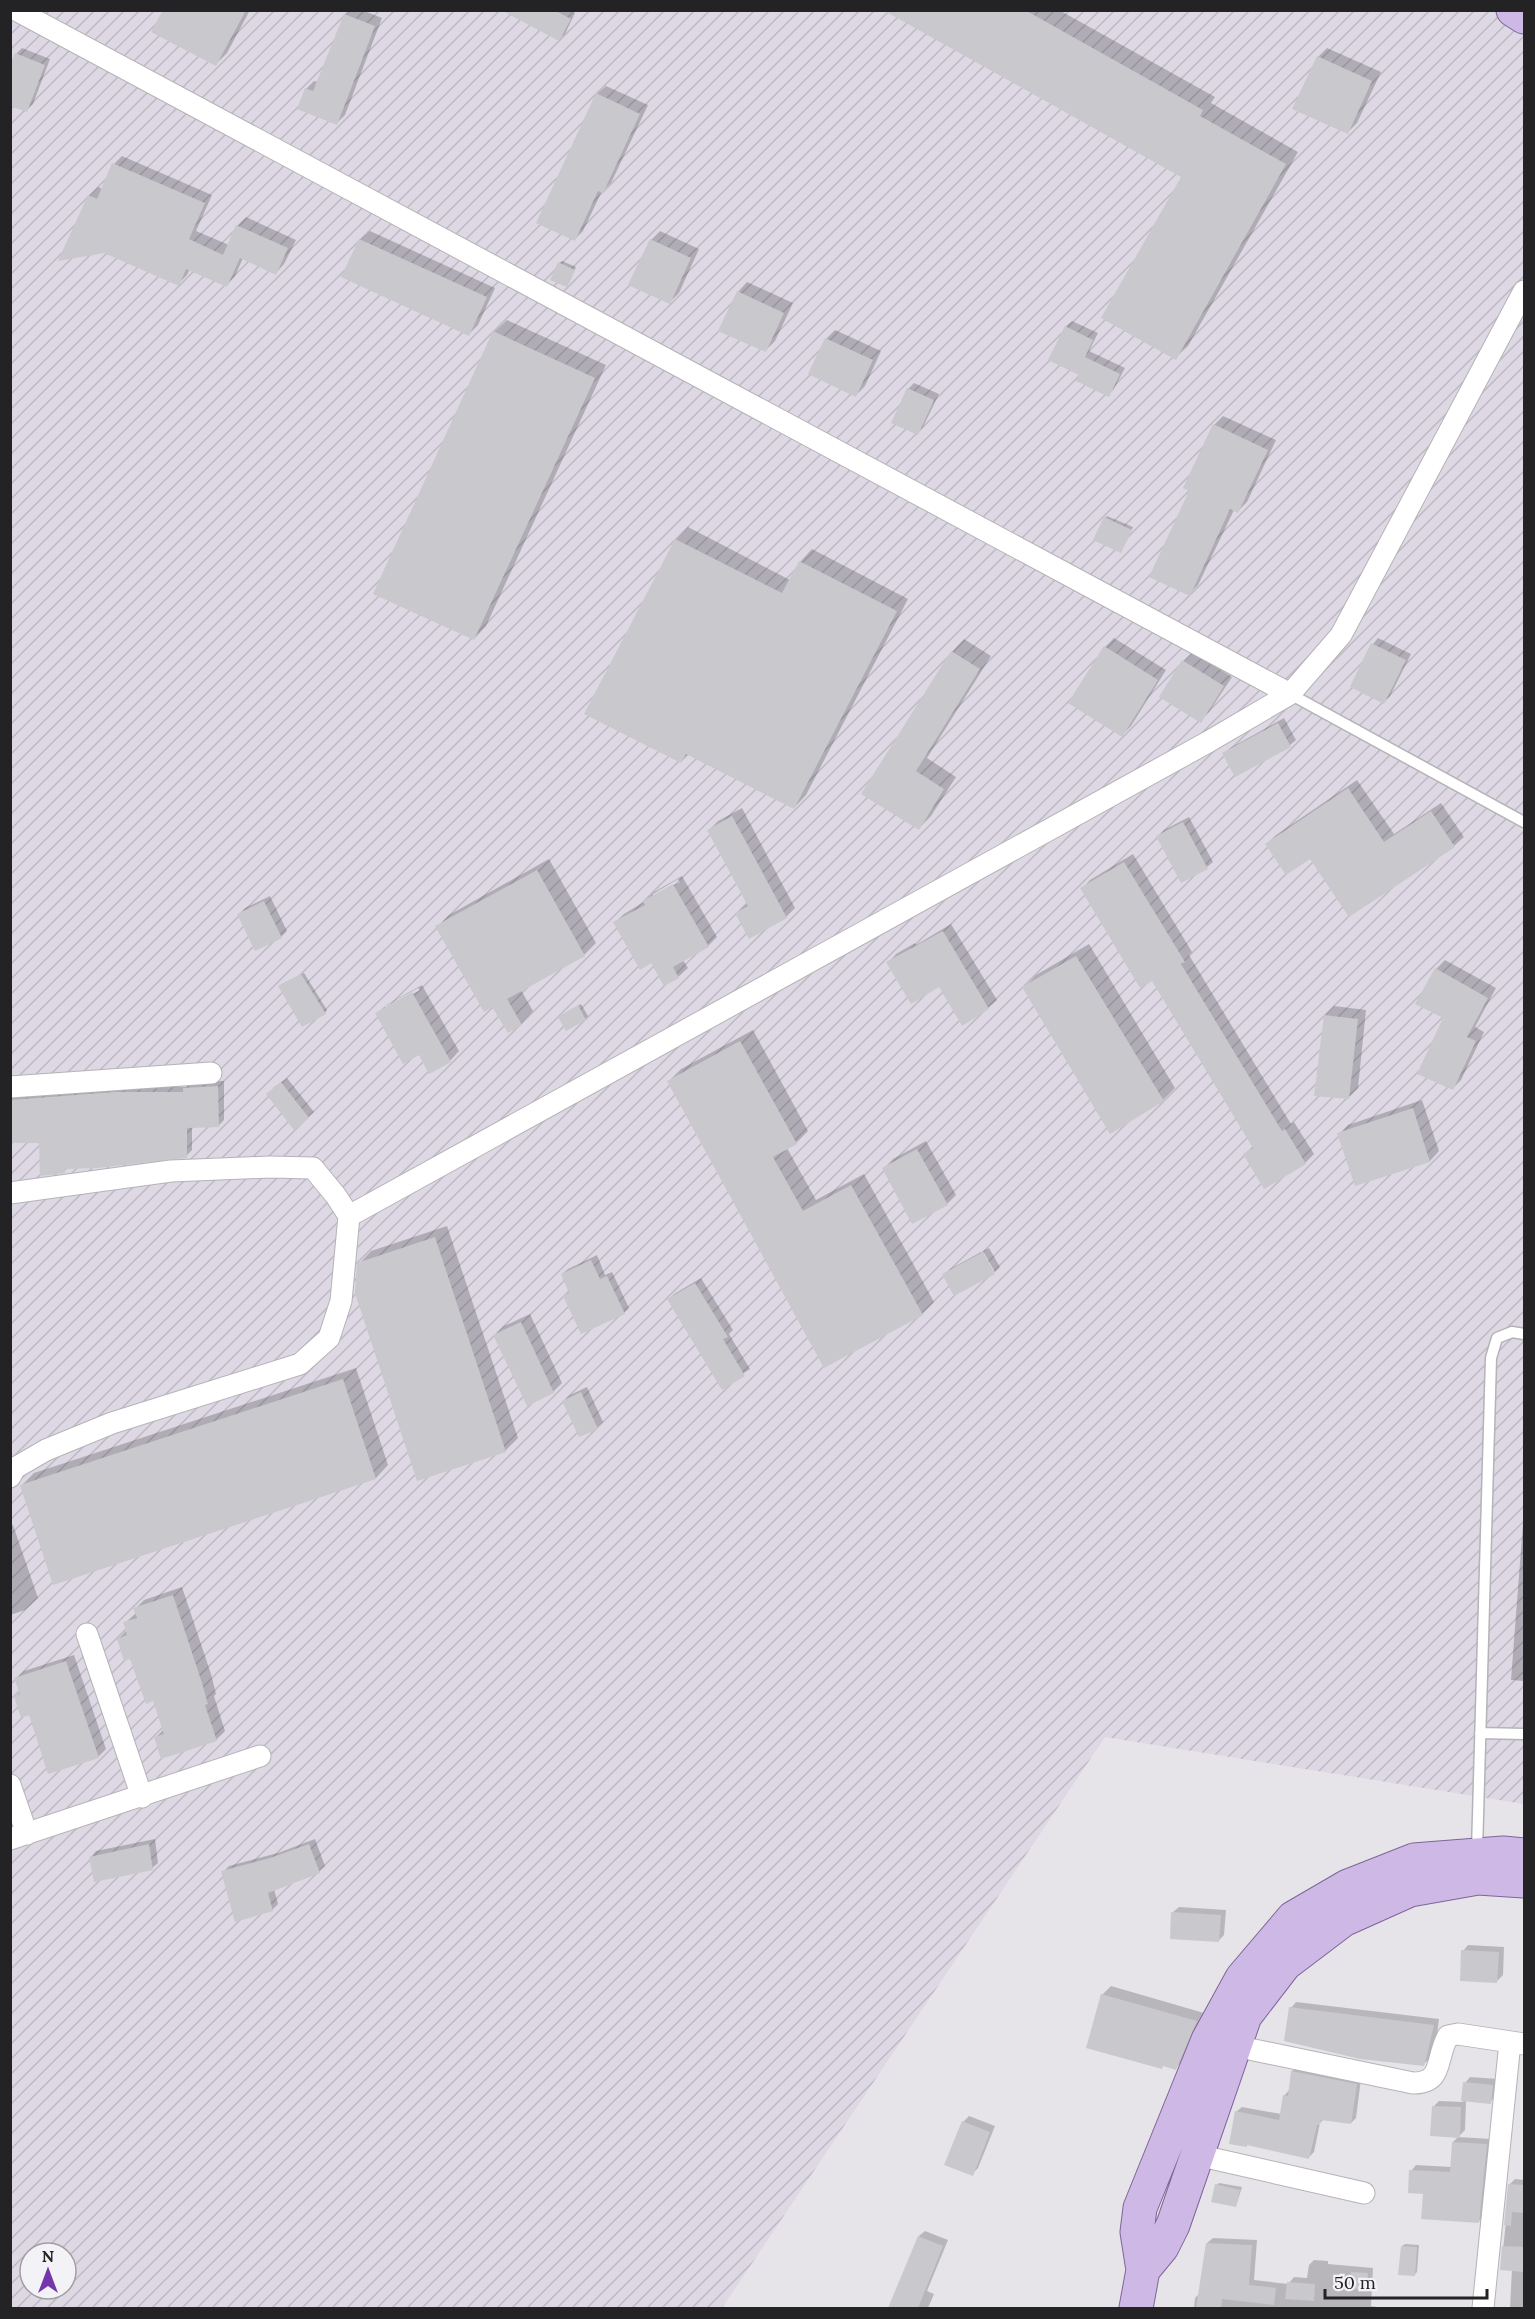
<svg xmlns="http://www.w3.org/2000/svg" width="1535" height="2319" font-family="Lora,serif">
  <defs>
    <pattern id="industrial-furrows" width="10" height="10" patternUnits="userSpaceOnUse" patternTransform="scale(1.5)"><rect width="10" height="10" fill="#ddd8e3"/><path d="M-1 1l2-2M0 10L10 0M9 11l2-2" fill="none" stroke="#bdb9c3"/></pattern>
  </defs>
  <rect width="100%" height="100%" fill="#e6e4e9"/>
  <!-- industrial -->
  <path fill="url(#industrial-furrows)" fill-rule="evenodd" d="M11 11H1524V1804L1105 1737 722 2308H11ZM30 2253H66V2289H30Z"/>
  <!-- shadow -->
  <path fill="#0003" fill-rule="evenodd" d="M164 10H250L227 53 216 64Z
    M350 10H362L382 18 345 115 337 123 306 89 314 81 318 82 345 15Z
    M511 10H570L575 13 565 34 559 39Z
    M886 10H1059L1215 97 1211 103 1298 152 1188 346 1175 358 1183 176Z
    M22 48 50 59 33 104 27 110 16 54Z
    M1327 48 1381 72 1357 123 1348 132 1318 57Z
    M606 86 648 105 611 183 602 191 583 231 575 239 597 94Z
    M122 156 212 195 196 231 229 245 237 226 246 217 296 240 284 264 276 273 243 258 235 276 227 285 190 269 187 275 178 284 89 196 98 187 103 189 114 164Z
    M370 231 495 288 478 325 469 334 360 240Z
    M660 231 699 249 679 293 670 302 651 240Z
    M562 261 576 267 569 283 559 263Z
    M747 282 793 303 775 341 766 350 720 330 738 292Z
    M507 320 606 365 486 626 474 639 494 332Z
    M1072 321 1098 333 1089 351 1125 368 1114 389 1108 395 1081 375 1050 360 1066 326Z
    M835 330 881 351 865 386 856 395 826 339Z
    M914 383 939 394 923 427 917 433 908 389Z
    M1223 416 1276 440 1247 502 1238 511 1234 510 1198 585 1189 594 1191 490 1214 425Z
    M1107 516 1133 527 1121 552 1105 518Z
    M688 527 790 580 800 562 812 549 908 599 806 795 794 808 689 754 681 762 676 540Z
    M1114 638 1166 670 1131 726 1122 735 1105 647Z
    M1378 638 1411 654 1390 696 1384 702 1373 644Z
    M964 639 991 656 927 758 956 777 931 816 919 828 863 793 952 652Z
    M1193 652 1232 677 1209 712 1200 721 1184 661Z
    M1284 718 1296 740 1290 745 1224 754 1230 748Z
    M1357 780 1394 834 1441 803 1464 837 1454 846 1350 915 1310 857 1267 844 1276 835Z
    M742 808 795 908 786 917 737 913 748 903 709 830 718 821Z
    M1189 817 1213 862 1207 867 1158 836 1164 830Z
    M1133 854 1192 952 1189 955 1291 1124 1294 1122 1314 1154 1305 1163 1264 1187 1245 1155 1254 1146 1153 979 1082 889 1090 880Z
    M549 859 596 943 584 955 521 990 533 1011 521 1024 437 927 449 915Z
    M682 876 717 937 708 946 683 960 688 968 678 977 665 984 651 961 614 923 624 914 644 902 654 892ZM678 879 680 882 653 897V894Z
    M270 896 287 931 281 937 239 914 245 908Z
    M951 924 997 1000 988 1008 962 1023 939 985 888 963 896 954 915 943 916 945Z
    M1089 944 1175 1088 1163 1100 1024 988 1036 975Z
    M1445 960 1496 988 1475 1027 1484 1032 1461 1080 1452 1089 1445 1018 1436 969Z
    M304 973 327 1010 325 1013 282 984Z
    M422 985 459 1051 450 1061 419 1053 377 1014 386 1005ZM418 988 420 990 385 1009V1006Z
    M581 1004 588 1016 585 1019 560 1017Z
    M1334 1006 1366 1010 1358 1088 1348 1098 1325 1015Z
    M753 1030 808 1131 796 1143 787 1148 816 1200 864 1174 934 1302 922 1314 825 1366 669 1081 681 1069Z
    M287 1078 314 1112 308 1117 273 1088Z
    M224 1081V1120L218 1126H192V1150L186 1156 68 1168 64 1171 40 1141 10 1142V1094L122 1087H186L190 1082Z
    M1422 1100 1439 1151 1430 1161 1356 1184 1339 1134 1348 1125Z
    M926 1141 956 1195 947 1204 884 1168 893 1159Z
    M447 1226 518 1438 505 1451 359 1264 371 1251Z
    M989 1248 1000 1267 995 1272 983 1251Z
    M981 1252 992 1273 944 1275 950 1269Z
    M597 1255 605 1275 612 1272 629 1308 624 1313 565 1296 570 1291 562 1274 568 1269Z
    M701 1278 733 1330 729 1334 750 1369 722 1387 669 1299 674 1294Z
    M530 1314 562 1383 553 1392 495 1335 504 1326Z
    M356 1368 388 1465 376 1478 54 1583 21 1486 34 1473Z
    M587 1387 603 1422 597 1427 564 1401 570 1395Z
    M1524 1510V1681L1511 1680Z
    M13 1525 38 1598 25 1610 10 1615V1526Z
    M182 1587 211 1674 216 1694 214 1696 225 1731 216 1740 155 1738 164 1729 154 1699 118 1639 127 1630 125 1623 136 1613 135 1609 144 1600Z
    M74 1655 106 1749 99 1756 49 1772 30 1713 16 1696 20 1692 16 1679 24 1671Z
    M155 1839 158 1863 152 1868 91 1857 96 1851Z
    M315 1839 325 1866 319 1871 274 1889 278 1904 272 1910 223 1872 229 1866 278 1853Z
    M1179 1907 1226 1910 1224 1935 1218 1941 1173 1912Z
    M1468 1945 1504 1947 1503 1975 1497 1981 1463 1951Z
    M1111 1986 1204 2013 1184 2060 1175 2068 1102 1995Z
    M1296 2002 1439 2019 1437 2035 1429 2059 1423 2065 1291 2008Z
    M1298 2066 1361 2079 1356 2118 1351 2123 1324 2119 1320 2123 1314 2152 1309 2157 1236 2112 1242 2107 1281 2114 1284 2096 1290 2089 1292 2071Z
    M1470 2077 1498 2079 1496 2096 1490 2102 1466 2100 1465 2130 1459 2136 1433 2107 1439 2101 1463 2102 1465 2083Z
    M969 2116 995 2126 978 2168 972 2174 963 2122Z
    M1458 2137 1491 2139 1483 2217 1478 2222 1425 2193 1411 2171 1416 2165 1451 2167 1453 2142Z
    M1515 2179 1524 2180V2308H1510L1512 2269 1501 2268 1510 2184Z
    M1219 2183 1242 2187 1236 2206 1216 2185Z
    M925 2231 948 2240 927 2291 934 2294 928 2308H889L919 2236Z
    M1213 2238 1257 2240 1254 2280 1288 2284 1294 2277 1307 2278 1309 2265 1314 2260 1328 2261V2264L1373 2268 1371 2306 1377 2307V2308H1194L1195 2298 1199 2294 1207 2243Z
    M1405 2244 1419 2245 1417 2272 1414 2275 1402 2246Z"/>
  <!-- building -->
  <path fill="#c9c8cc" d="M163 10H246L216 66 151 32Z
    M501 10H554L571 19 559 41Z
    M883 10H1025L1203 110 1200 116 1286 164 1176 360 1101 318 1181 177Z
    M344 14 375 26 337 125 297 109 305 88 313 91Z
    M15 53 45 65 27 112 10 106V65Z
    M1317 56 1372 81 1348 134 1292 109Z
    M596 93 640 114 603 193 598 191 575 241 536 223Z
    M112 163 205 203 189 239 223 255 236 225 288 248 276 275 240 258 227 287 186 269 179 286 104 253 58 261 88 195 97 199Z
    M359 239 487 297 469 336 341 277Z
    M650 239 691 258 670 304 628 285Z
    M558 262 575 270 567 287 550 280Z
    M737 291 784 313 766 352 718 331Z
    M1065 326 1093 340 1085 357 1120 374 1109 397 1076 381 1079 375 1048 360Z
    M493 331 595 378 474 640 373 594Z
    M825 338 873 360 856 397 808 374Z
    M907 388 934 400 918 435 891 423Z
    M1213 424 1268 450 1238 513 1230 509 1190 596 1149 577 1189 491 1183 488Z
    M1104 517 1132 530 1121 553 1093 540Z
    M675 539 782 593 799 561 897 611 794 809 686 754 681 763 584 714Z
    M1371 643 1406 660 1384 704 1350 687Z
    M1104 646 1158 680 1122 737 1068 703Z
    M951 651 980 669 916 771 944 789 919 830 861 794Z
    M1182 660 1224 686 1201 723 1159 697Z
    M1278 723 1291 747 1235 777 1222 753Z
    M1348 788 1384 842 1431 811 1455 847 1349 917 1310 859 1286 875 1265 844Z
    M732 816 787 918 749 939 735 913 748 906 707 830Z
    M1183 822 1208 869 1181 883 1156 836Z
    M1124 862 1185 962 1181 964 1282 1131 1285 1129 1306 1164 1264 1189 1243 1154 1253 1148 1152 981 1140 988 1080 888Z
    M537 870 585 956 507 999 522 1025 508 1033 492 1007 484 1012 435 926Z
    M673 884 709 947 673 967 679 978 664 986 651 963 640 970 613 922 645 905 643 901Z
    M264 901 282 938 255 951 237 914Z
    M943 931 989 1009 962 1026 939 987 911 1004 886 962Z
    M1076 956 1164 1101 1110 1134 1022 987Z
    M1435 968 1488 998 1467 1037 1476 1041 1453 1090 1417 1074 1443 1018 1415 1004Z
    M301 974 326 1014 302 1027 278 986Z
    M412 992 451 1062 429 1074 419 1055 403 1064 375 1013Z
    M578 1005 586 1020 566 1031 558 1017Z
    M1324 1015 1358 1019 1349 1099 1314 1096Z
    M740 1041 797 1144 773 1157 803 1211 851 1185 923 1315 824 1368 667 1081Z
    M281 1082 309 1118 294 1130 266 1094Z
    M218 1086 219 1127 187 1128V1158L97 1168 65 1169V1173L40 1176 39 1143H10V1100L115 1092H183V1088Z
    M1413 1108 1430 1162 1355 1186 1337 1133Z
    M917 1149 948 1205 912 1224 882 1168Z
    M435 1237 506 1452 417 1481 355 1293 357 1263Z
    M983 1252 995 1274 954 1296 942 1274Z
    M591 1260 600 1279 607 1276 625 1314 581 1334 563 1296 569 1293 561 1274Z
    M695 1283 728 1337 723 1339 745 1376 722 1390 667 1299Z
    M521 1322 554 1393 527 1406 493 1335Z
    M343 1379 376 1479 53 1585 20 1485Z
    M581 1392 598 1429 579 1437 562 1401Z
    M173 1595 202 1683 208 1704 205 1705 217 1741 161 1759 154 1737 164 1734 153 1701 146 1704 130 1659 124 1661 117 1639 127 1635 123 1622 137 1618 133 1608Z
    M66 1661 99 1758 48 1774 29 1715 21 1718 14 1696 20 1694 14 1678Z
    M149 1844 153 1870 94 1882 89 1857Z
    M309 1844 320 1873 268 1893 273 1911 235 1922 221 1871 270 1858Z
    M1171 1912 1221 1915 1219 1942 1170 1939Z
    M1461 1950 1499 1952 1497 1983 1460 1981Z
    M1101 1994 1197 2021 1176 2070 1163 2066 1162 2069 1086 2048Z
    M1289 2007 1434 2025 1425 2063 1424 2066 1360 2059 1284 2041Z
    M1291 2071 1357 2084 1351 2124 1321 2120 1320 2125H1317L1309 2159 1247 2145V2147L1229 2144 1235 2111 1279 2120 1283 2095 1288 2096Z
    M1463 2082 1493 2085 1491 2104 1461 2101Z
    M1432 2106 1461 2107 1460 2138 1430 2136Z
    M962 2121 990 2132 973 2176 944 2165Z
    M1452 2142 1487 2144 1479 2223 1421 2219 1423 2194 1408 2193 1409 2170 1450 2172Z
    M1215 2184 1240 2190 1236 2207 1211 2202Z
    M1508 2184 1524 2185V2213L1512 2212 1511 2226 1504 2225Z
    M918 2236 943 2246 918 2308H888Z
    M1206 2243 1252 2245 1249 2285 1276 2288 1274 2305 1222 2299 1221 2308H1196Z
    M1401 2246 1417 2247 1415 2276 1398 2275Z
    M1502 2246 1524 2247V2272L1500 2270Z
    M1351 2272 1368 2273 1367 2290 1350 2288Z
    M1287 2282 1315 2284 1314 2301 1285 2299Z"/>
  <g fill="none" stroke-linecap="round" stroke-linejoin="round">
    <defs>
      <path id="lane" d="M1290 694 1524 822
        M1480 1733 1524 1734
        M1477 1851 1491 1358 1497 1338 1512 1332 1524 1334"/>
      <path id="street" d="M16 10 1290 694
        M10 1087 211 1073
        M10 1193 171 1171 270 1167 313 1168 336 1196 349 1216 341 1301 329 1338 300 1364 112 1423 46 1450 15 1468 10 1477
        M349 1216 1208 742 1290 694 1341 635 1524 291
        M87 1634 142 1797
        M10 1785 27 1834
        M10 1839 260 1756
        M1235 2046 1413 2083C1444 2083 1435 2059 1448 2036L1458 2034 1524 2044
        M1197 2155 1364 2193
        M1483 2308 1510 2042"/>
      <path id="primary" d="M1513 10 1524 17
        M1143 2270 1162 2247 1173 2225 1245 2016 1285 1964 1343 1920 1410 1890 1478 1878 1524 1881
        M1136 2308 1143 2270 1137 2232 1140 2208 1208 2040 1242 1978 1293 1918 1348 1886 1414 1860 1503 1853 1524 1855"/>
    </defs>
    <!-- lane casing -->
    <use href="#lane" stroke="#b4b3b7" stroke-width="13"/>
    <!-- street casing -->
    <use href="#street" stroke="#b4b3b7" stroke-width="23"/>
    <!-- primary casing -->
    <use href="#primary" stroke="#7d6697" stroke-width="35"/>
    <!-- lane -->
    <use href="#lane" stroke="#fff" stroke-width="10"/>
    <!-- street -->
    <use href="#street" stroke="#fff" stroke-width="21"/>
    <!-- primary -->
    <use href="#primary" stroke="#ceb9e6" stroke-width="33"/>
  </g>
  <!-- border -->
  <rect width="1535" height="2319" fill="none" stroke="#232224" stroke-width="24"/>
  <!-- north arrow -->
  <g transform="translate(48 2271)"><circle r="28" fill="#f3f2f6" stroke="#a09fa2" stroke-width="1.5"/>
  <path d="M0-4.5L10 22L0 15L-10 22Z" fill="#7536ab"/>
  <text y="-9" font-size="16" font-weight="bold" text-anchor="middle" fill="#232224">N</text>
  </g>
  <!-- scale -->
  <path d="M1325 2289v9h162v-9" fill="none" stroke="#232224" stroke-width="3"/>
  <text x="1334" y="2289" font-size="18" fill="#232224" stroke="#f3f2f6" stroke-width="4.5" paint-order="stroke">50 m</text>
</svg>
